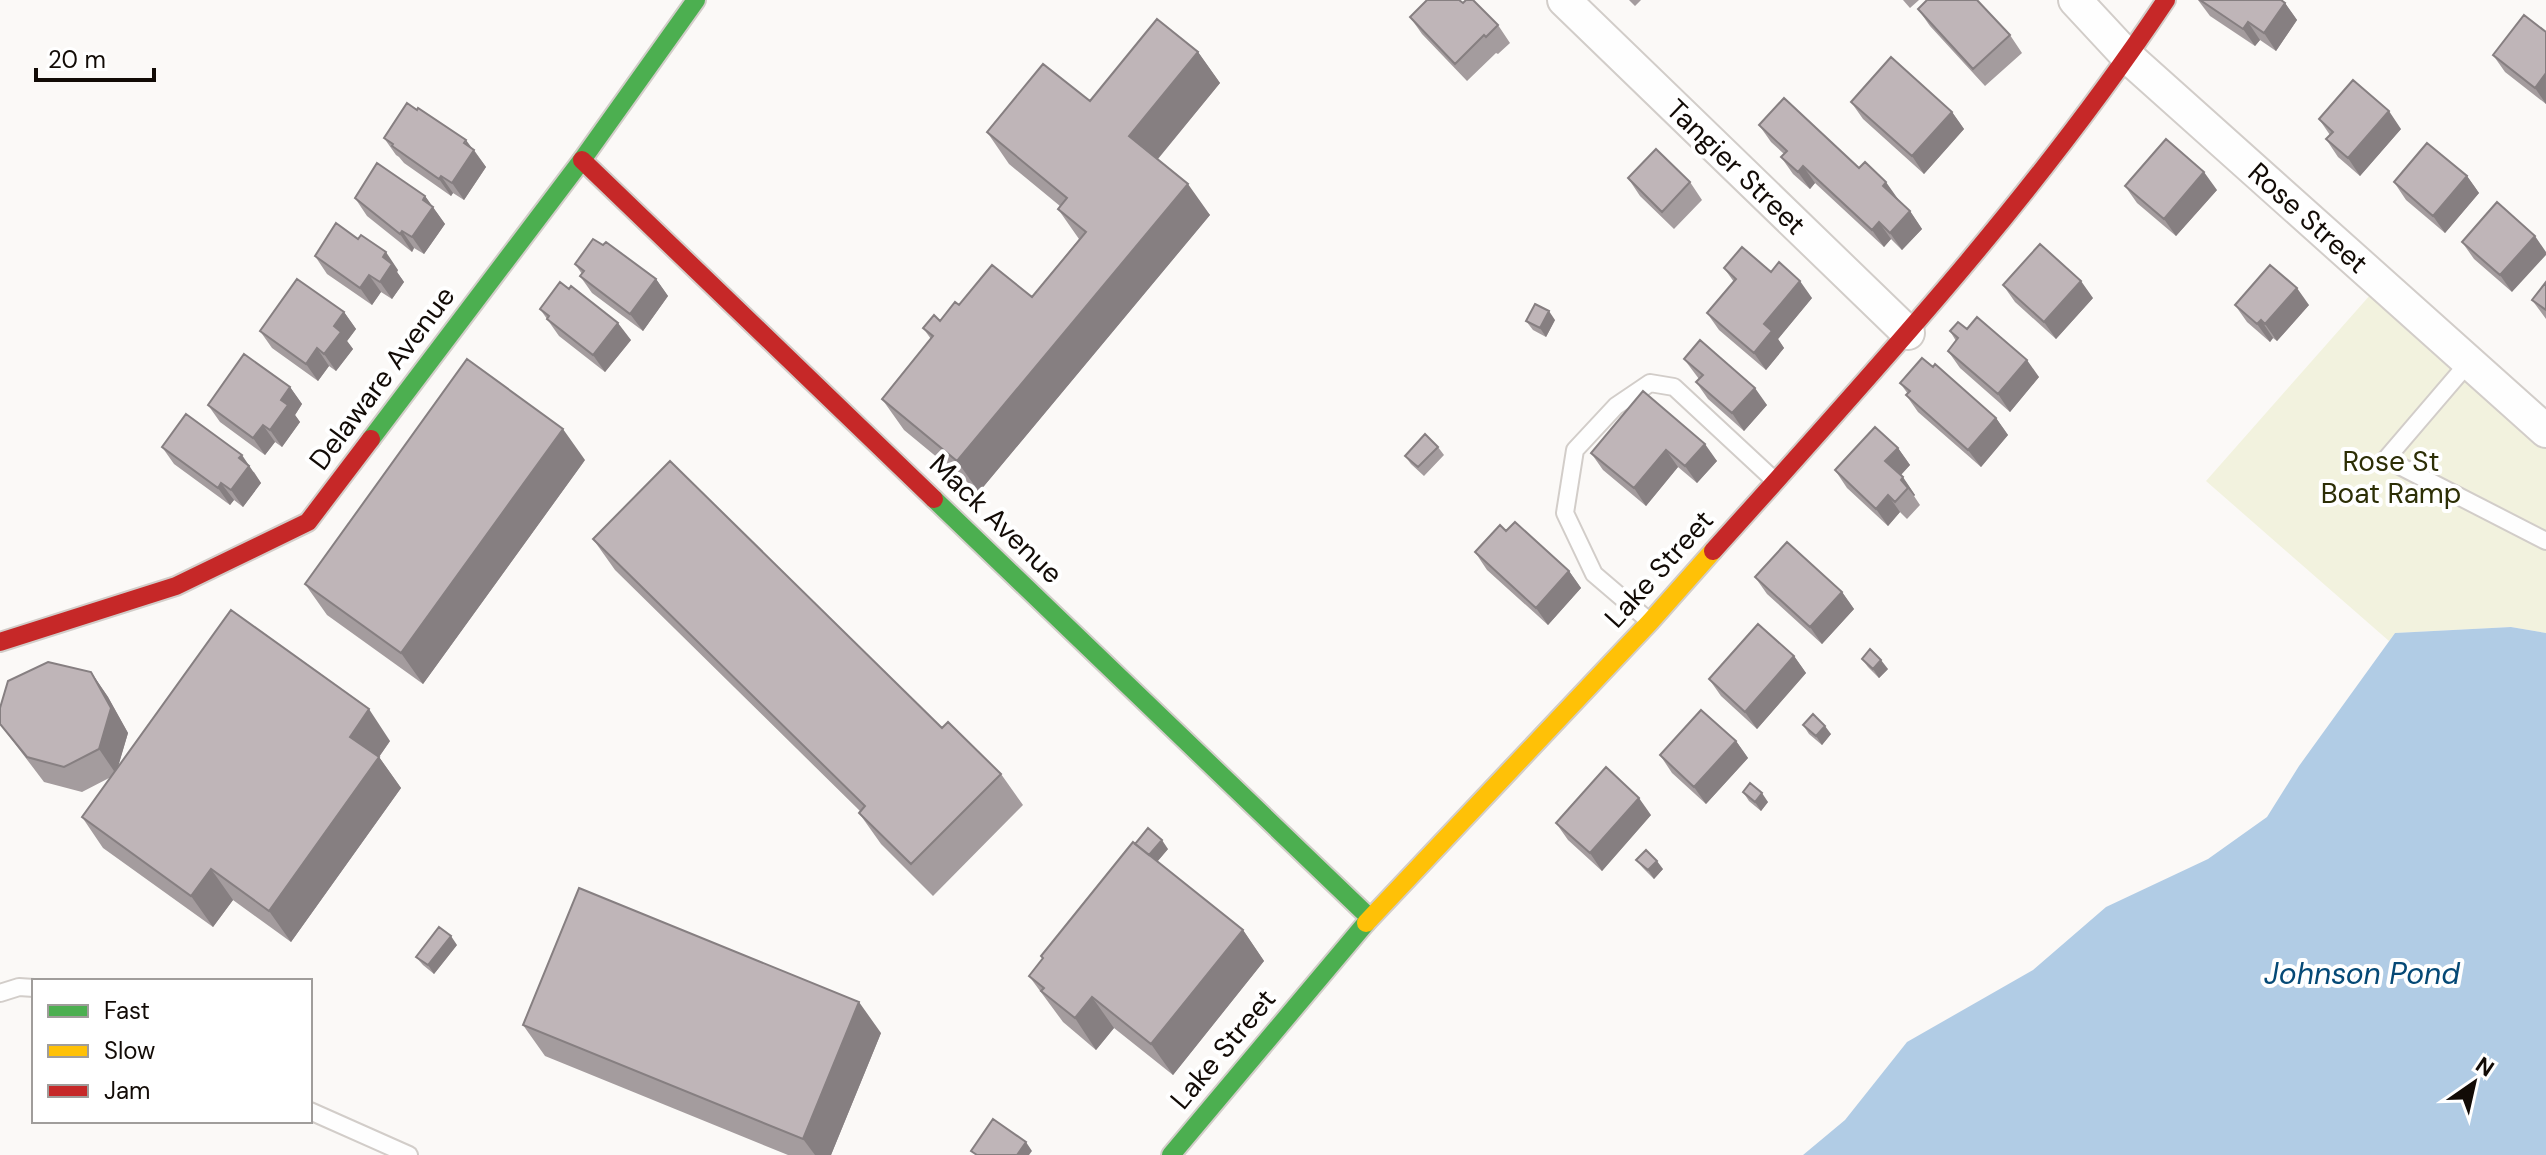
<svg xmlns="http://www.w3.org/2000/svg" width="2546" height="1155" font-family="'DM Sans',sans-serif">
  <rect width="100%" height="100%" fill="#fbf9f7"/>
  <!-- green -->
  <path fill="#f2f2de" d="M2371 294 2546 447V633L2511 627 2395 633 2389 641 2206 481Z"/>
  <!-- water -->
  <path fill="#b1cce5" d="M2511 627 2546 633V1155H1803L1845 1120 1907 1042 2033 970 2106 907 2208 859 2267 817 2299 766 2395 633Z"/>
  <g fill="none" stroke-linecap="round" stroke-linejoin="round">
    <defs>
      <path id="lane" d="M2469 362 2386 459 2546 541
        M1649 621 1594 574 1565 513 1575 450 1616 406 1650 383 1674 387 1773 479
        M0 993 19 987 34 988
        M310 1111 409 1155"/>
      <path id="street" d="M1564 0 1908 333
        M2075 0 2128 57 2546 431"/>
      <path id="fast" d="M371 439 582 160 696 0
        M934 499 1370 918
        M1171 1155 1366 923"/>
      <path id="slow" d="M1366 923 1650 622 1713 551"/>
      <path id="jam" d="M582 160 934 499
        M1713 551C1872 374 2034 198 2166 0
        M0 642 176 586 308 522 371 439"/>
    </defs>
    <!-- lane casing -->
    <use href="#lane" stroke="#d2cdc9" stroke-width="20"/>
    <!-- street casing -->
    <use href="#street" stroke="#d2cdc9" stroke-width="36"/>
    <!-- fast casing -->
    <use href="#fast" stroke="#d2cdc9" stroke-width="22"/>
    <!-- slow casing -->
    <use href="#slow" stroke="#d2cdc9" stroke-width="22"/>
    <!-- jam casing -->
    <use href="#jam" stroke="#d2cdc9" stroke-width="22"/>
    <!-- lane -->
    <use href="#lane" stroke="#fefefe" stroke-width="16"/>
    <!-- street -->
    <use href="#street" stroke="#fefefe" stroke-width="32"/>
    <!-- fast -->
    <use href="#fast" stroke="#4caf50" stroke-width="18"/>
    <!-- slow -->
    <use href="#slow" stroke="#ffc107" stroke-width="18"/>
    <!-- jam -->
    <use href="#jam" stroke="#c62828" stroke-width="18"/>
  </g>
  <!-- wall -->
  <path fill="#a49c9e" d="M1629 0H1641L1635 6Z
    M1903 0H1919L1910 8Z
    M2198 0H2281L2285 3 2297 20 2276 51 2260 40 2255 46 2210 16Z
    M1463 3 1498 25 1510 43 1498 54 1496 53 1467 81 1422 34 1410 17Z
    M1918 9 2010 35 2022 53 1985 86 1930 26Z
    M2546 32V104L2505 72 2493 55Z
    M1198 52 1220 83 1158 159 1210 215 979 492 904 430 882 399 931 339 923 328 940 321 959 305 1032 297 1079 239 1058 209 1060 206 1009 164 987 132 1090 101Z
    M1851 102 1952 112 1964 129 1924 174 1863 119Z
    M2319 119 2401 129 2360 176 2338 157 2326 139 2330 135Z
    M1759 125 1859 168 1898 199 1910 211 1922 229 1902 250 1891 239 1884 247 1815 183 1810 189 1793 174 1781 157 1784 154 1771 142Z
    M384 138 471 148 474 150 486 167 464 200 453 193 451 196 404 163 399 157 396 155Z
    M2467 176 2479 193 2445 233 2406 200 2394 182Z
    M1628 178 1690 182 1702 200 1674 229 1640 196Z
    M2125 186 2217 190 2176 236 2137 203Z
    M425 196 445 224 424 254 414 248 412 252 367 216 355 198Z
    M2497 202 2512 292 2474 259 2462 242Z
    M315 256 398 270 397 272 404 282 392 299 381 292 372 305 327 274Z
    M575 264 656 279 668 296 643 331 592 293 580 276 582 274Z
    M1724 268 1812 298 1778 339 1784 348 1766 370 1719 330 1707 313 1734 282Z
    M2546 282V319L2532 300Z
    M2003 285 2093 298 2056 339 2015 302Z
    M2235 305H2309L2277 341 2273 338 2270 342 2247 322Z
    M540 309 631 340 605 372 559 336Z
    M344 312 356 329 347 341 353 349 336 371 329 366 318 381 272 348 260 331Z
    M1555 320 1546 337 1533 330 1526 321Z
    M1967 329 2039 377 2010 412 1960 368 1948 351 1956 341 1950 331Z
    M1684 359 1767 405 1744 431 1708 399 1696 382 1699 379Z
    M1900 383 1996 418 2008 435 1981 467 1918 412 1906 395 1908 394Z
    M290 387 302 404 295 415 300 422 282 447 275 442 265 455 220 422 208 405Z
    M1643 391 1717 461 1697 483 1678 467 1646 506 1603 470 1591 453Z
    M162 447 254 472 261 483 243 507 234 500 230 505 174 464Z
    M1438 447 1444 455 1424 476 1411 464 1405 456Z
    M1898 448 1910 465 1901 475 1915 495 1914 496 1920 505 1907 519 1900 512 1888 526 1847 488 1835 470Z
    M585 460 423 684 327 615 305 584Z
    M1506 531 1569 571 1581 588 1548 625 1487 570 1475 552Z
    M593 539 942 728 1001 774 1023 805 933 896 881 844 859 813 860 811 615 570Z
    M1755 577 1842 592 1854 609 1822 644 1767 594Z
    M1794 656 1806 673 1757 729 1721 696 1709 679Z
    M1862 659 1888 669 1879 678 1868 667Z
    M91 672 108 697 128 733 118 766 390 741 379 757 401 788 291 942 233 900 213 927 103 848 82 817 111 777 82 792 44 782 0 724Z
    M1803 725 1831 734 1822 745 1809 734Z
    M1736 741 1748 758 1706 804 1672 773 1660 755Z
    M1743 792 1768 802 1761 811 1749 801Z
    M1651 815 1602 871 1568 840 1556 823Z
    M1135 844 1168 849 1157 862 1243 930 1264 961 1173 1075 1114 1028 1096 1050 1063 1022 1029 976Z
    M1636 860 1663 869 1654 879 1643 868Z
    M457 945 434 974 423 965 416 957Z
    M523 1025 881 1033 831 1155H788L545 1056Z"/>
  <!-- shaded-wall -->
  <path fill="#867f81" d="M2285 3 2297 20 2276 51 2264 33Z
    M2248 22 2260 40 2255 46 2243 29Z
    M1198 52 1220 83 1151 167 1129 136Z
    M2546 73V104L2535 88Z
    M2389 111 2401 129 2360 176 2348 158Z
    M1952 112 1964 129 1924 174 1912 156Z
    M466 140 486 167 464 200 452 183Z
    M1803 166 1815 183 1810 189 1798 172Z
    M2204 172 2217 190 2176 236 2164 219Z
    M441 176 453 193 451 196 439 179Z
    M2467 176 2479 193 2445 233 2433 216Z
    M1886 182 1898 199 1895 204 1883 186Z
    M1188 184 1210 215 979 492 957 461Z
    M425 196 445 224 424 254 412 237 423 200Z
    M1910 211 1922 229 1902 250 1890 233Z
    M1879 222 1891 239 1884 247 1872 230Z
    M402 231 414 248 412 252 400 234Z
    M2535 236 2546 252V255L2512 292 2500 275Z
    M386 252 398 270 397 272 404 282 392 299 380 282 383 257Z
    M369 275 381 292 372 305 360 288Z
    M656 279 668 296 643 331 630 314Z
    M1800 281 1812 298 1778 339 1784 348 1766 370 1754 353 1764 324Z
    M2081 281 2093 298 2056 339 2044 322Z
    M2297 288 2309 305 2277 341 2265 324Z
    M1549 311 1555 320 1546 337 1540 328Z
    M344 312 356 329 347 341 353 349 336 371 324 354 334 326Z
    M2261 320 2273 338 2270 342 2257 324Z
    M618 323 631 340 605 372 593 355Z
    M317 348 329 366 318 381 306 364Z
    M2027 360 2039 377 2010 412 1998 394Z
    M290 387 302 404 295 415 300 422 282 447 270 430 281 400Z
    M1755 388 1767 405 1744 431 1732 413Z
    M1996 418 2008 435 1981 467 1968 450Z
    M263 425 275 442 265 455 253 438Z
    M563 429 585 460 423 684 401 653Z
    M1705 444 1717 461 1697 483 1685 466Z
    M1898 448 1910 465 1897 479 1885 461Z
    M1666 450 1678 467 1646 506 1634 488Z
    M242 455 261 483 243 507 231 490 239 458Z
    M1903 477 1915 495 1914 496 1901 480Z
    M221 483 234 500 230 505 218 488Z
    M1888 495 1900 512 1888 526 1876 509Z
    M1569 571 1581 588 1548 625 1536 608Z
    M1842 592 1854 609 1822 644 1810 627Z
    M1794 656 1806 673 1757 729 1745 712Z
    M1881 660 1888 669 1879 678 1873 669Z
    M91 672 108 697 128 733 116 774 99 749Z
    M369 709 390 741 374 764 379 757 401 788 291 942 269 911 350 737Z
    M1825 726 1831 734 1822 745 1816 736Z
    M1736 741 1748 758 1706 804 1694 787Z
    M1762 793 1768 802 1761 811 1755 802Z
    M1639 798 1651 815 1602 871 1590 853Z
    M1162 840 1168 849 1150 870 1144 861Z
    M1657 861 1663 869 1654 879 1648 870Z
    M211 869 233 900 213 927 191 896Z
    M1243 930 1264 961 1173 1075 1151 1044Z
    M451 936 457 945 434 974 428 965Z
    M1092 997 1114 1028 1096 1050 1075 1018Z
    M859 1002 881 1033 831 1155H815L803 1139Z
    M1026 1142 1032 1151 1029 1155H1017Z"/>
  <!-- building -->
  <path fill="#bfb5b8" stroke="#867f81" stroke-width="2" d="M1427 0H1459L1463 3 1466 0H1473L1498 25 1486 37 1484 35 1455 64 1410 17Z
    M1927 0H1977L2010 35 1973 69 1918 9Z
    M2200 0H2281L2285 3 2264 33 2248 22 2243 29Z
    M2524 15 2546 32V73L2535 88 2493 55Z
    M1157 19 1198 52 1129 136 1188 184 957 461 882 399 933 336 923 328 934 315 940 321 955 302 959 305 992 265 1032 297 1086 232 1058 209 1067 198 987 132 1043 64 1090 101Z
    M1891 57 1952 112 1912 156 1851 102Z
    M2353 80 2389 111 2348 158 2326 139 2333 132 2319 119Z
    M1784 98 1859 168 1865 162 1886 182 1883 186 1910 211 1890 233 1879 222 1872 230 1803 166 1798 172 1781 157 1787 151 1759 125Z
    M407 103 417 110 418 108 466 140 464 143 474 150 452 183 441 176 439 179 392 146 393 144 384 138Z
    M2166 139 2204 172 2164 219 2125 186Z
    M2427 143 2467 176 2433 216 2394 182Z
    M1656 149 1690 182 1662 212 1628 178Z
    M377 163 425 196 423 200 433 207 412 237 402 231 400 234 355 198Z
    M2497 202 2535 236 2500 275 2462 242Z
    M336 223 358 239 361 235 386 252 383 257 392 264 380 282 369 275 360 288 315 256Z
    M593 239 603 245 606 242 656 279 630 314 580 276 584 271 575 264Z
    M2040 244 2081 281 2044 322 2003 285Z
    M1742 247 1771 272 1779 262 1800 281 1764 324 1772 331 1754 353 1707 313 1736 279 1724 268Z
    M2270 265 2297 288 2265 324 2261 320 2257 324 2235 305Z
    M297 279 344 312 334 326 341 332 324 354 317 348 306 364 260 331Z
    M560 282 569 289 571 286 618 323 593 355 547 319 549 316 540 309Z
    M2546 282V310L2532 300Z
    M1535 304 1549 311 1540 328 1526 321Z
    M1977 317 2027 360 1998 394 1948 351 1958 338 1950 331 1958 322 1967 329Z
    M1700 340 1755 388 1732 413 1696 382 1703 375 1684 359Z
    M244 354 290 387 281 400 288 405 270 430 263 425 253 438 208 405Z
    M1922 358 1933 367 1935 364 1996 418 1968 450 1906 395 1910 391 1900 383Z
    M467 359 563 429 401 653 305 584Z
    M1643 391 1705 444 1685 466 1666 450 1634 488 1591 453Z
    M186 414 242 455 239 458 249 466 231 490 221 483 218 488 162 447Z
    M1875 427 1898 448 1885 461 1903 477 1901 480 1908 488 1895 502 1888 495 1876 509 1835 470Z
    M1425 434 1438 447 1418 467 1405 456Z
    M670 461 942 728 948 722 1001 774 911 864 859 813 865 806 593 539Z
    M1515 522 1569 571 1536 608 1475 552 1500 525 1506 531Z
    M1787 542 1842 592 1810 627 1755 577Z
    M231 610 369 709 350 737 379 757 269 911 211 869 191 896 82 817Z
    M1758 624 1794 656 1745 712 1709 679Z
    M1870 649 1881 660 1873 669 1862 659Z
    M48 662 91 672 111 708 99 749 64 767 27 757 0 724V708L8 681Z
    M1701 710 1736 741 1694 787 1660 755Z
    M1813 714 1825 726 1816 736 1803 725Z
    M1606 767 1639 798 1590 853 1556 823Z
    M1750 783 1762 793 1755 802 1743 792Z
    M1148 828 1162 840 1149 855 1135 844Z
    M1133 842 1243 930 1151 1044 1092 997 1075 1018 1041 991 1044 988 1029 976 1043 958 1041 956Z
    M1646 850 1657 861 1648 870 1636 860Z
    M579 888 859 1002 803 1139 523 1025Z
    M439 927 451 936 428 965 416 957Z
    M993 1119 1026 1142 1017 1155H977L971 1151Z"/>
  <g text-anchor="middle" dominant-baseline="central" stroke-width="8" stroke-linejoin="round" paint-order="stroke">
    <!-- street labels -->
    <g font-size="28" fill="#120b06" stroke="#fff">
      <text transform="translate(1736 167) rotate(44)">Tangier Street</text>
      <text transform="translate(2308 218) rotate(42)">Rose Street</text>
      <text transform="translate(382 378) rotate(-53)">Delaware Avenue</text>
      <text transform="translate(996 519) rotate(44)">Mack Avenue</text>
      <text transform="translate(1659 569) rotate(-48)">Lake Street</text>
      <text transform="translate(1223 1049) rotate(-50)">Lake Street</text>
    </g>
    <!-- park labels -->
    <g font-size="28" fill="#2c2e05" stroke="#fff">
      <text x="2391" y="461">Rose St<tspan x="2391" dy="32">Boat Ramp</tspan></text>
    </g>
    <!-- water labels -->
    <g font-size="30" font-style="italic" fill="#054976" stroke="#fff">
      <text x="2362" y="973">Johnson Pond</text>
    </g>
  </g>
  <!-- legend -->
  <rect x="32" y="979" width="280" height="144" fill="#ffffff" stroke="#a09d9b" stroke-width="2"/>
  <rect x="48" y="1005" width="40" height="12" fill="#4caf50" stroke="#a09d9b" stroke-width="2"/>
  <text x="104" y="1019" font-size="24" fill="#120b06">Fast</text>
  <rect x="48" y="1045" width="40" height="12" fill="#ffc107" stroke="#a09d9b" stroke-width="2"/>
  <text x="104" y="1059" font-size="24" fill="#120b06">Slow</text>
  <rect x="48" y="1085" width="40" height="12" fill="#c62828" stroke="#a09d9b" stroke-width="2"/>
  <text x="104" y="1099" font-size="24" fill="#120b06">Jam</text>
  <!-- north arrow -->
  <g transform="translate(2474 1083) rotate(34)" stroke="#ffffff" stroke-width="6" paint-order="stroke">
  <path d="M0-6L14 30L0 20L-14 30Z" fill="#120b06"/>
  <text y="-12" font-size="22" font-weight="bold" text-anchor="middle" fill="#120b06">N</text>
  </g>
  <!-- scale -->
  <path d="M36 68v12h118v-12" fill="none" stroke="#120b06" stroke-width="4"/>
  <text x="48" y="68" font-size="24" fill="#120b06" stroke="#ffffff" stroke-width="6" paint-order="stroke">20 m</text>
</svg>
